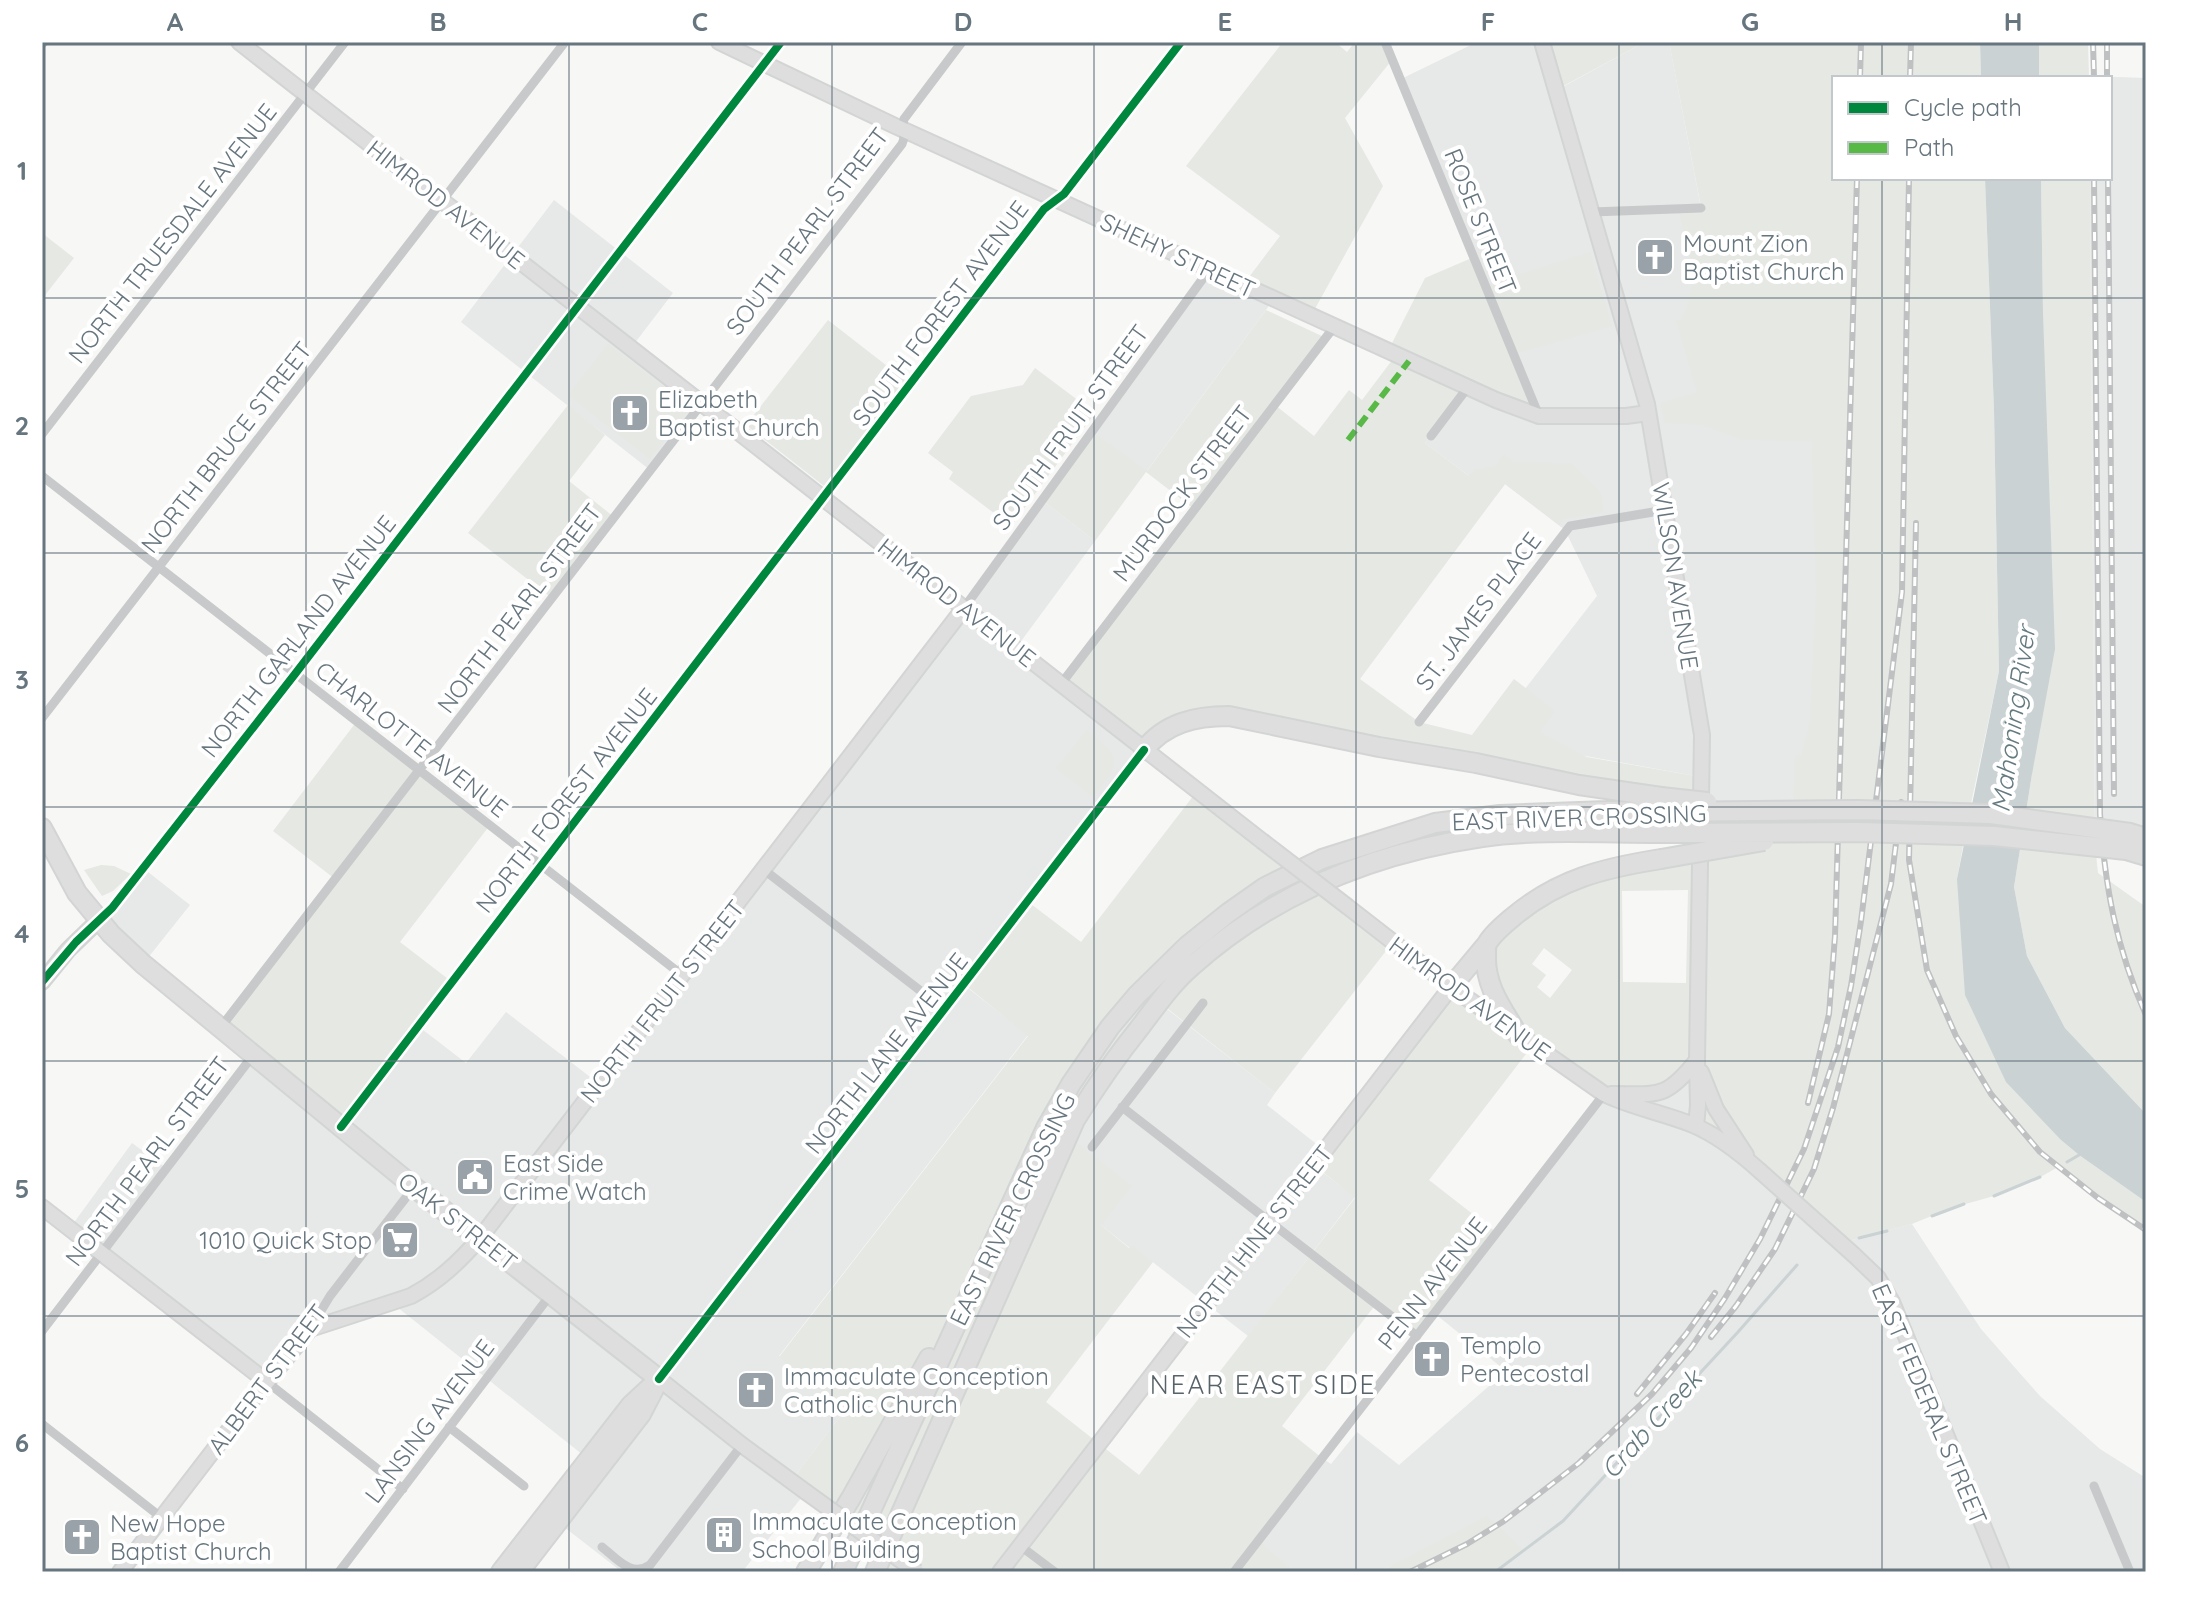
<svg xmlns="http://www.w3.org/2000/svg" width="2188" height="1614" font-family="Quicksand,sans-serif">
  <rect width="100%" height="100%" fill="#f7f7f6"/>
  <!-- built -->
  <path fill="#e7e8e8" d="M1477 42H1542L1557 90 1645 42H1669L1701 208 1850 406 1838 810 1701 812V777L1487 738 1597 596 1565 530 1505 484 1496 496 1425 443 1468 387 1538 416 1401 79Z
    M2089 76 2146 78V856L2095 844 2090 178H2110V78H2089Z
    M554 200 673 293 631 348 702 403 650 470 461 322Z
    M1209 270 1274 299 1146 472 1092 431Z
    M1042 500 1095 541 1016 648 1144 750 964 985 1028 1035 779 1356 845 1410 791 1481 806 1492 742 1572H622L546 1513 588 1459 392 1303 310 1329 267 1382 70 1228 132 1143 166 1168 254 1054 418 1026 466 1063 506 1012 598 1083Z
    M143 868 190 905 143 964 99 920Z
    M1158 1002 1275 1093 1267 1105 1324 1150 1313 1165 1355 1197 1248 1336 1132 1246 1130 1248 1101 1225 1068 1136Z
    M1697 1060 1841 1243 1912 1224 1981 1329 2040 1396 2100 1449 2146 1478V1572H1495L1497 1570 1391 1566 1376 1572H1296L1258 1542 1322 1458 1331 1464 1357 1432 1399 1465 1506 1371 1434 1313 1604 1094Z"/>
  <!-- green -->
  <path fill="#e6e8e4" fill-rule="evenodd" d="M1283 42H1335L1347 52 1355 42H1385L1392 60 1345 118 1383 186 1311 316 1243 285 1280 236 1186 166Z
    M1542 42H1645L1556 90Z
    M1669 42H1980L1981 78H1834V178H1985L1994 410 1999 671 1969 813 1957 879 2061 1140 2079 1155 2146 1202V1230L2098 1198 2058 1167 2037 1179 1994 1196 1951 1208 1912 1224 1841 1243 1696 1126V1061L1672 1087 1604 1094 1533 1045 1429 1180 1497 1233 1417 1336 1376 1304 1282 1426 1322 1458 1258 1541 1296 1572H875L885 1548 791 1481 845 1410 779 1357 1028 1036 964 984 1027 901 1081 942 1197 791 1393 942 1275 1093 1159 1002 1068 1136 1132 1186 1101 1225 1129 1248 1132 1245 1153 1262 1046 1402 1139 1475 1355 1198 1313 1164 1451 987 1516 1033 1486 945 1542 896 1700 852 1701 812 1210 716 1144 750 1061 684 1194 509 1146 472 1095 541 1042 500 1092 431 1147 471 1266 310 1326 338 1275 405 1314 436 1349 390 1362 400 1396 355 1388 351 1425 278 1474 257 1486 285 1590 252 1612 326 1514 354 1539 416 1468 388 1425 443 1469 476 1474 470 1496 466 1504 454 1514 462 1571 463 1601 493 1603 513 1563 519 1559 525 1505 484 1360 679 1419 722 1472 735 1514 679 1555 711 1539 732 1587 757 1701 777 1699 801 1793 811 1795 755H1801L1810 721 1816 595 1812 441 1743 440 1702 425 1664 423 1661 403 1697 393 1676 320 1681 319C1702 285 1686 244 1678 209L1701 207ZM1688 890 1686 983 1623 982 1622 891ZM1544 948 1572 970 1550 998 1537 987 1546 975 1532 964Z
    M2039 42H2088L2089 78H2039Z
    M2041 178H2090L2095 844 2098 873 2146 907V1114L2065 1028 2027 956 2014 887 2032 774 2043 314Z
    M42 233 74 258 42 299Z
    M828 320 905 380 824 486 746 425Z
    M608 344 690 407 650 459 568 395Z
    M1035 368 1095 413 1011 526 949 479 953 472 928 453 971 396 1023 385Z
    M568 405 605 435 569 481 614 517 552 598 468 533Z
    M357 721 490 825 400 942 452 982 341 1127 221 1027 335 879 273 831Z
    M1087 730C1123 760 1121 761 1093 797L1056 768Z
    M101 865 114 866 131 874 113 891 102 896 84 870Z
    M1487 1516 1524 1550 1495 1572H1376L1391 1566Z"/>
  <!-- water -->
  <path fill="#cad2d4" d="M1980 42H2039V78H1981Z
    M1985 178H2041L2043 314 2055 649 2032 774 2014 887 2027 956 2065 1028 2146 1114V1202L2079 1155 2061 1140 2006 1082 1965 995 1957 879 1999 671 1994 410Z"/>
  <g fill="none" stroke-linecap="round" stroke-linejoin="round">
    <!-- stream -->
    <path stroke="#cad2d4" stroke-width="3" d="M2067 1162 2079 1155
      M1994 1196 2040 1177
      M1932 1216 1964 1204
      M1859 1238 1887 1231
      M1495 1572 1563 1521 1738 1332 1797 1265"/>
    <defs>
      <path id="secondary" d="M239 42 1262 841
        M719 42 893 125 1496 400 1539 416H1626L1648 413
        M1542 42 1647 404 1702 735 1697 1060 1698 1105 1696 1126
        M1348 907 1451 987 1604 1094C1633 1108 1664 1113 1693 1125 1717 1135 1741 1154 1760 1171
        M42 982 68 950 99 920
        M1701 1072 1716 1109 1746 1155
        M1611 1094C1658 1094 1665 1100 1697 1060
        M42 1207 267 1382
        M1854 1255 1878 1278 1892 1302 2002 1572
        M120 1572 253 1399 310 1329 411 1296C439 1281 459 1262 480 1238L964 608
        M1000 1572 1451 987"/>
      <path id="primary" d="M659 1379 742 1445 806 1492"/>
      <path id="highway" d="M1144 750C1165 723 1195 716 1229 716L1379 747 1476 763 1579 785 1661 797
        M42 828 77 893 111 934 143 964 414 1187 659 1379
        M1451 987 1486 945
        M1518 1035C1503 1009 1485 987 1486 956 1486 953 1486 946 1487 944 1492 934 1505 924 1513 917 1558 879 1604 868 1661 859
        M501 1572 631 1405 659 1379
        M519 1572 641 1414 654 1389
        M806 1572 851 1498 929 1358
        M843 1572 1046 1128 1071 1084 1110 1027 1137 995 1187 946 1228 913 1265 887 1322 859 1435 823 1500 815 1607 811 1658 812
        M875 1572 1075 1120C1096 1086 1116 1057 1141 1026 1157 1005 1172 983 1192 966 1275 892 1373 853 1482 837 1537 829 1603 833 1659 833"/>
    </defs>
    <!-- secondary casing -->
    <use href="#secondary" stroke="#d3d4d4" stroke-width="18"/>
    <!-- primary casing -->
    <use href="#primary" stroke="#d2d3d3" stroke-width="18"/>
    <!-- highway casing -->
    <use href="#highway" stroke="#d3d4d4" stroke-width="22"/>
    <!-- street -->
    <path stroke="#c8c9ca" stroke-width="9" d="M1385 42 1539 416
      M42 44 44 42
      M1592 212 1701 208
      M42 434 345 42
      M1431 436 1468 387
      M42 476 682 975
      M964 608 1209 270
      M1061 684 1334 327
      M42 718 565 42
      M1419 722 1570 526 1665 510
      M763 869 944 1009
      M99 920 112 908 295 674 781 42
      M221 1027 902 144C907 135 901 128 904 119L962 42
      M1122 1107 1417 1336
      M341 1127 1044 209 1064 194 1181 42
      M1092 1147 1203 1003
      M310 1329 330 1296 414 1187
      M42 1331 254 1054
      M659 1379 1144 750
      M267 1382 403 1489
      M42 1424 162 1518
      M449 1427 524 1486
      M2094 1486 2130 1572
      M1019 1545 1055 1572
      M602 1547C617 1559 632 1578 650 1565L742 1445
      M339 1572 551 1294
      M1234 1572 1604 1094"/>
    <!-- secondary -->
    <use href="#secondary" stroke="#dedede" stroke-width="14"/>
    <!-- primary -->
    <use href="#primary" stroke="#dedede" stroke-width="14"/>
    <!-- highway -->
    <use href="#highway" stroke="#dedede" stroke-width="18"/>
    <defs>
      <path id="rail" d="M2093 42 2094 78
        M2107 42V78
        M1860 78 1861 42
        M1910 78 1911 42
        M2094 178 2100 814C2105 887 2116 948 2146 1015
        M2108 178 2114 794
        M1916 523 1909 860 1927 970 1956 1036 1991 1094 2040 1152 2098 1198 2146 1230
        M1808 1103 1829 1014 1835 936 1857 178
        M1711 1337 1736 1306 1775 1249 1814 1169 1833 1108 1891 884 1901 802
        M1637 1394 1686 1334 1715 1293
        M1410 1572 1467 1544 1504 1521 1579 1463 1652 1394 1691 1348 1725 1298 1760 1239 1804 1149 1838 1047 1851 986 1861 921 1902 592 1909 178"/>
    </defs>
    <!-- rail casing -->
    <use href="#rail" stroke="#bec0c1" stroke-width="6"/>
    <!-- rail -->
    <use href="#rail" stroke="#fff" stroke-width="3" stroke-dasharray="9" stroke-linecap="butt"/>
    <defs>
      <path id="secondary-bridge" d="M1262 841 1348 907
        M1760 1171 1854 1255"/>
      <path id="primary-bridge" d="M806 1492 917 1572"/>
      <path id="highway-bridge" d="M1661 797 1707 802
        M1658 812 1858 810 1991 814 2130 833 2146 838
        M1659 833 1858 832 1994 836 2126 850 2146 856
        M1661 859 1764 841"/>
    </defs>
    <!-- secondary-bridge casing -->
    <use href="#secondary-bridge" stroke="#d3d4d4" stroke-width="18" stroke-linecap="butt"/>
    <!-- primary-bridge casing -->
    <use href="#primary-bridge" stroke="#d2d3d3" stroke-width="18" stroke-linecap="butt"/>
    <!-- highway-bridge casing -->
    <use href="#highway-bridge" stroke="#d3d4d4" stroke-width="22" stroke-linecap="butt"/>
    <!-- secondary-bridge -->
    <use href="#secondary-bridge" stroke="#dedede" stroke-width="14"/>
    <!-- primary-bridge -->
    <use href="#primary-bridge" stroke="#dedede" stroke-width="14"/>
    <!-- highway-bridge -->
    <use href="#highway-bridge" stroke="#dedede" stroke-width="18"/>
    <!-- quiet -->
    <path stroke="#58b947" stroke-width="6" stroke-dasharray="12 6" stroke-linecap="butt" d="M1348 440 1409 361"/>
    <defs>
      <path id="cycleway" d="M42 982 76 942 112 908 295 674 781 42
        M341 1127 1044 209 1064 194 1181 42
        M659 1379 1144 750"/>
    </defs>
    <!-- cycleway casing -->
    <use href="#cycleway" stroke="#fff" stroke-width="13"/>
    <!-- cycleway -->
    <use href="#cycleway" stroke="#00873e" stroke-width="8"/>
  </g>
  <!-- grid -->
  <path fill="none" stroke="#66757e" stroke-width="2" stroke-opacity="0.55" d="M306 42V1572M569 42V1572M832 42V1572M1094 42V1572M1356 42V1572M1619 42V1572M1882 42V78M1882 178V1572M42 298H2146M42 553H2146M42 807H2146M42 1061H2146M42 1316H2146"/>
  <!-- icons -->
  <defs>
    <symbol id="church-square" viewBox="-11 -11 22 22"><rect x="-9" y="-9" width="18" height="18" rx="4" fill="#99a2a8" stroke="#fff"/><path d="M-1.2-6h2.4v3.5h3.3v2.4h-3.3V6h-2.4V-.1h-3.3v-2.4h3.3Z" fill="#fff"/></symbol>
    <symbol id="civic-square" viewBox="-11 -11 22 22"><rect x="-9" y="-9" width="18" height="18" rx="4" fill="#99a2a8" stroke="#fff"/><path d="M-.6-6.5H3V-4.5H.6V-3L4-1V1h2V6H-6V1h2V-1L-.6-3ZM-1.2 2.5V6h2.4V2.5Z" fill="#fff"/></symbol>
    <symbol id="supermarket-square" viewBox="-11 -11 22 22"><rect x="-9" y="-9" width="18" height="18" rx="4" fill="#99a2a8" stroke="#fff"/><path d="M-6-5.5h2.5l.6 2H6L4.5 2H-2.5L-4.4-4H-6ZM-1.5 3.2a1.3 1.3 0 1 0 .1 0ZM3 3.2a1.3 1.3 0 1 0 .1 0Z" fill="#fff"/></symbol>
    <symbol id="building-square" viewBox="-11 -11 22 22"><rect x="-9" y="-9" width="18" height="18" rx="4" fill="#99a2a8" stroke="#fff"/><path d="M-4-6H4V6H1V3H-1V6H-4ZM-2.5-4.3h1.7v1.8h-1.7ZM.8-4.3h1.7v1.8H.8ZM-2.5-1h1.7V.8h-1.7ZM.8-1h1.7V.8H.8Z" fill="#fff"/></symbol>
  </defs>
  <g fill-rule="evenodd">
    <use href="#church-square" x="1633" y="235" width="44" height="44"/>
    <use href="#church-square" x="608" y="391" width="44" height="44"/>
    <use href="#civic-square" x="453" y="1155" width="44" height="44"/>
    <use href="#supermarket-square" x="378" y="1218" width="44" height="44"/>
    <use href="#church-square" x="1410" y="1337" width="44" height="44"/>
    <use href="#church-square" x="734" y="1368" width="44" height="44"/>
    <use href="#building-square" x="702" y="1513" width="44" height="44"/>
    <use href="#church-square" x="60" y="1515" width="44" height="44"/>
  </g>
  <g text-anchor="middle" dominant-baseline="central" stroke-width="8" stroke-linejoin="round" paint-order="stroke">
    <!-- street labels -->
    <g font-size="24" fill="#66757e" stroke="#fff">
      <text transform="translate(446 204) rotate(38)">HIMROD AVENUE</text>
      <text transform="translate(1481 221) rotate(68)">ROSE STREET</text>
      <text transform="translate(807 231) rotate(-53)">SOUTH PEARL STREET</text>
      <text transform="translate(172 233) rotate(-52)">NORTH TRUESDALE AVENUE</text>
      <text transform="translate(1178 255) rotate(25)">SHEHY STREET</text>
      <text transform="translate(940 313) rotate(-53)">SOUTH FOREST AVENUE</text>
      <text transform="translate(1070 427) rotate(-54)">SOUTH FRUIT STREET</text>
      <text transform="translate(226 447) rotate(-52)">NORTH BRUCE STREET</text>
      <text transform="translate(1182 493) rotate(-53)">MURDOCK STREET</text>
      <text transform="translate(1676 576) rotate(81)">WILSON AVENUE</text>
      <text transform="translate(957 602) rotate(38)">HIMROD AVENUE</text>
      <text transform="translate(519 608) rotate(-53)">NORTH PEARL STREET</text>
      <text transform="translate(1478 611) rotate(-53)">ST. JAMES PLACE</text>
      <text transform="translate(298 636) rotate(-52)">NORTH GARLAND AVENUE</text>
      <text transform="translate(412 739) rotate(38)">CHARLOTTE AVENUE</text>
      <text transform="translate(566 800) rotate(-52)">NORTH FOREST AVENUE</text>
      <text transform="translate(1579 817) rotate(-2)">EAST RIVER CROSSING</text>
      <text transform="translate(1470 998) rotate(36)">HIMROD AVENUE</text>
      <text transform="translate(662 1001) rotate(-52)">NORTH FRUIT STREET</text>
      <text transform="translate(886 1053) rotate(-52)">NORTH LANE AVENUE</text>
      <text transform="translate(147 1161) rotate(-53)">NORTH PEARL STREET</text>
      <text transform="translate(1012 1209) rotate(-64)">EAST RIVER CROSSING</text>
      <text transform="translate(458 1221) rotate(38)">OAK STREET</text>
      <text transform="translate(1254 1241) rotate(-52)">NORTH HINE STREET</text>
      <text transform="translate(1432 1283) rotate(-52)">PENN AVENUE</text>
      <text transform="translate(267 1379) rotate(-53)">ALBERT STREET</text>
      <text transform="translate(1930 1404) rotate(67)">EAST FEDERAL STREET</text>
      <text transform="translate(429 1421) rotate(-53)">LANSING AVENUE</text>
    </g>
    <!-- poi labels -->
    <g font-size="24" fill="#66757e" stroke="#fff" text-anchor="start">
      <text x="1683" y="243">Mount Zion<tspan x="1683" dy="28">Baptist Church</tspan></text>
      <text x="658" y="399">Elizabeth<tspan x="658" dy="28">Baptist Church</tspan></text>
      <text x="503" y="1163">East Side<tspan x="503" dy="28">Crime Watch</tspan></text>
      <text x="372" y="1240" text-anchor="end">1010 Quick Stop</text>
      <text x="1460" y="1345">Templo<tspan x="1460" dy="28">Pentecostal</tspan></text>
      <text x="784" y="1376">Immaculate Conception<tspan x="784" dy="28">Catholic Church</tspan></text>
      <text x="752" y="1521">Immaculate Conception<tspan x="752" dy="28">School Building</tspan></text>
      <text x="110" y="1523">New Hope<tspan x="110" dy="28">Baptist Church</tspan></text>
    </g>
    <!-- water labels -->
    <g font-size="26" font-style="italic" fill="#657a7f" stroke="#fff">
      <text transform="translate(2013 719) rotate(-82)">Mahoning River</text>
      <text transform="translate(1651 1424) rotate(-48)">Crab Creek</text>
    </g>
    <!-- neighbourhood labels -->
    <g font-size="26" letter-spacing="2" fill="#576269" stroke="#fff">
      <text x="1263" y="1384">NEAR EAST SIDE</text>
    </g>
  </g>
  <!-- border -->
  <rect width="2188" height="1614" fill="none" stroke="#ffffff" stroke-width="88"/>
  <!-- legend -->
  <rect x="1832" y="76" width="280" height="104" fill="#ffffff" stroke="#c2c8cb" stroke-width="2"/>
  <rect x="1848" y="102" width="40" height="12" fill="#00873e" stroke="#c2c8cb" stroke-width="2"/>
  <text x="1904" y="116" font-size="24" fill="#66757e">Cycle path</text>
  <rect x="1848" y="142" width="40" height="12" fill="#58b947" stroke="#c2c8cb" stroke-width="2"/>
  <text x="1904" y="156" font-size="24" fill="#66757e">Path</text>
  <rect x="44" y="44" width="2100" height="1526" fill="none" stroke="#66757e" stroke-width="3"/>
  <g font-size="26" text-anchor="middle" font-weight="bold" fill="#66757e">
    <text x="175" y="31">A</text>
    <text x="438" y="31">B</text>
    <text x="700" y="31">C</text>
    <text x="963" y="31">D</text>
    <text x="1225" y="31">E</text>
    <text x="1488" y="31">F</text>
    <text x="1750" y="31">G</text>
    <text x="2013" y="31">H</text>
    <text x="22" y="180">1</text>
    <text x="22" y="435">2</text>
    <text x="22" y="689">3</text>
    <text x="22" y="943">4</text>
    <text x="22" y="1198">5</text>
    <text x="22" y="1452">6</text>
  </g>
</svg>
